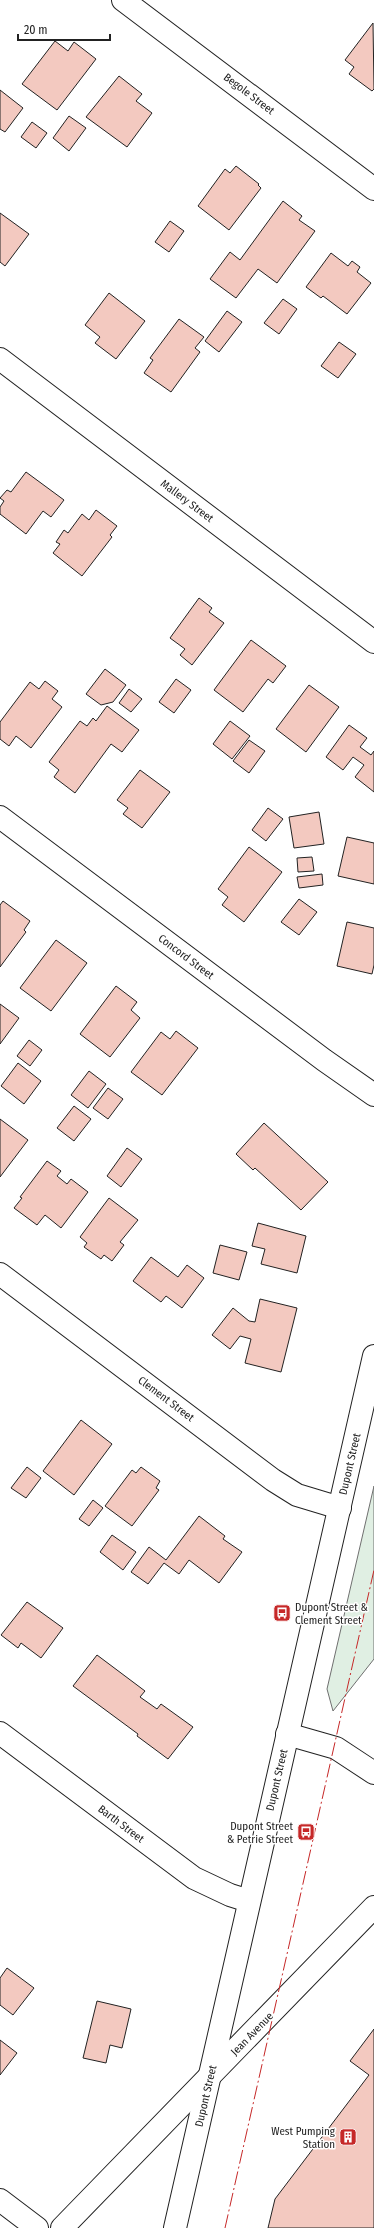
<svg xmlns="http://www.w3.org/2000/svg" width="374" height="2228" font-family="'Fira Sans Condensed',sans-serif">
  <rect width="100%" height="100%" fill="#fff"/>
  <!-- green -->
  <path fill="#e0efe3" stroke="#6f6f6f" d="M374 1486V1659L333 1711 327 1689Z"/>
  <!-- building -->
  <path fill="#f3c9c0" stroke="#222" d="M373 23 374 89 372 91 349 74 354 67 345 60Z
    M55 41 68 51 74 42 96 59 57 110 22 84Z
    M119 76 142 94 136 101 152 113 127 147 86 117Z
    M0 90 23 108 5 132 0 129Z
    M69 116 86 128 69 151 53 138Z
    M32 122 47 133 36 148 21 137Z
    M236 166 259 184 258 185 261 188 229 230 198 206 225 169 230 173Z
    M283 201 302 216 299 220 315 231 277 283 258 269 236 298 210 279 230 252 240 260Z
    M0 213 29 234 5 266 0 262Z
    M170 221 184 231 169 252 155 242Z
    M331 253 348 266 352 261 360 267 357 272 371 283 347 314 323 296 321 298 306 287Z
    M109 293 145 321 116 359 95 343 100 337 85 325Z
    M283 299 297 309 279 334 264 323Z
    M227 311 242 322 219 352 205 341Z
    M179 319 204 337 195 348 200 352 171 392 144 373 153 360 150 358Z
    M339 342 356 354 338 378 321 366Z
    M26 472 64 500 51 517 43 511 26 534 0 514V507L4 501 0 498 7 490 11 492Z
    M96 510 117 526 110 535 112 537 82 576 53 553 60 544 56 542 64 530 68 533 82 514 89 520Z
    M199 598 212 608 209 612 224 623 192 665 180 655 185 649 170 638Z
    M251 640 286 666 273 683 268 679 243 712 214 690Z
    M105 669 126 685 113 702 101 705 86 694Z
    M176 679 191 690 174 713 159 702Z
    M45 681 58 691 52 699 62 707 31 748 16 736 9 746 0 739V722L30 682 39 689Z
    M309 685 339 707 306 752 276 729Z
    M129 689 142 699 131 712 119 703Z
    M107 706 139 730 122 752 111 744 75 793 54 777 59 770 49 762 80 721 87 726 93 718 96 721Z
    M230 721 250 736 232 759 213 744Z
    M349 725 367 738 360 747 371 755 374 751V792L355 777 364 765 353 757 343 770 326 757Z
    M249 740 265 751 249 773 233 761Z
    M140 770 170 792 142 828 123 814 128 808 117 800Z
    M268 808 283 819 266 841 252 830Z
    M319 812 324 844 294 848 289 817Z
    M347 837 374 843V884L338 876Z
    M249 847 282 872 244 922 222 905 228 897 218 889Z
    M312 857 314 871 298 872 297 858Z
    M322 874 323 885 299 888 297 877Z
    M299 899 317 912 299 935 281 922Z
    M3 901 30 921 24 930 26 932 0 967V905Z
    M347 922 374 928V965L372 974 337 966Z
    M56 940 87 963 51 1011 20 988Z
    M116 986 137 1002 131 1010 140 1018 110 1057 80 1034Z
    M0 1004 19 1018 0 1044Z
    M176 1031 198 1048 162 1095 131 1072 161 1032 170 1039Z
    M29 1040 42 1050 30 1066 17 1056Z
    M18 1063 41 1081 24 1104 1 1086Z
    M89 1071 106 1084 88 1108 71 1095Z
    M108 1088 123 1099 108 1119 93 1108Z
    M74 1106 91 1119 74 1141 57 1128Z
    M0 1119 28 1140 0 1177Z
    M264 1123 328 1182 301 1210 255 1168 253 1170 236 1154Z
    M127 1148 142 1159 121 1187 107 1176Z
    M47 1161 61 1171 57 1176 67 1184 71 1179 88 1192 61 1228 45 1215 37 1225 14 1208 22 1198 20 1197Z
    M109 1198 138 1220 120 1242 124 1245 112 1261 104 1255 101 1259 84 1247 87 1243 80 1237Z
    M258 1223 306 1236 297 1273 261 1264 265 1249 252 1246Z
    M220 1245 247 1252 239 1280 213 1273Z
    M151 1257 178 1277 187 1265 204 1278 182 1308 166 1296 161 1302 133 1281Z
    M260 1299 297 1308 281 1372 245 1363 251 1339 240 1336 230 1349 212 1335 233 1308 249 1321 255 1322Z
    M81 1420 112 1444 74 1495 43 1471Z
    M27 1467 41 1478 26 1498 11 1488Z
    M141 1467 160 1481 156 1488 159 1490 132 1526 105 1506 132 1470 136 1473Z
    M93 1500 103 1508 89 1526 79 1519Z
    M199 1516 225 1536 223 1539 242 1552 219 1583 189 1560 179 1574 164 1563 148 1584 131 1572 149 1547 166 1560Z
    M112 1535 136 1552 123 1570 100 1552Z
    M27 1602 63 1628 41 1658 21 1643 18 1648 1 1635Z
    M97 1655 145 1691 140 1697 157 1709 161 1704 193 1727 168 1759 137 1736 138 1734 73 1686Z
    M7 1968 34 1988 13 2015 0 2005V1978Z
    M97 2001 131 2009 122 2048 110 2045 106 2063 83 2058Z
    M374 2029V2228H268L275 2199 369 2075 350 2061Z
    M0 2040 17 2053 0 2075Z"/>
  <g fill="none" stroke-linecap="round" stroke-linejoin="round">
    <defs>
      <path id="street" d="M123 0 374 189
        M0 359 374 642
        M0 817 324 1060 374 1095
        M0 1274 273 1480 297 1495 340 1508
        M0 1733 194 1878 230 1895 249 1901
        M287 1734 336 1748 374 1773
        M62 2228 374 1907"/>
      <path id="secondary" d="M0 2200 37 2228
        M175 2228 374 1356"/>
    </defs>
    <!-- street casing -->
    <use href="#street" stroke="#222" stroke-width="24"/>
    <!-- secondary casing -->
    <use href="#secondary" stroke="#222" stroke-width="24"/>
    <!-- street -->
    <use href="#street" stroke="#fff" stroke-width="22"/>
    <!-- secondary -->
    <use href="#secondary" stroke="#fff" stroke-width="22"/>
    <!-- power -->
    <path stroke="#c62828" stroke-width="1" stroke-dasharray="14 3 2 3" stroke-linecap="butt" d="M225 2228 374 1570"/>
  </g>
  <!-- icons -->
  <defs>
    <symbol id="bus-square" viewBox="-11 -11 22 22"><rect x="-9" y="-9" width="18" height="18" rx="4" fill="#c62828" stroke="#fff"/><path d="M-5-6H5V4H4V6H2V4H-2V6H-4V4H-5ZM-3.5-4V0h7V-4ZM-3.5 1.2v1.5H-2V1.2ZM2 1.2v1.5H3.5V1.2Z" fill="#fff"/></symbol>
    <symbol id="building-square" viewBox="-11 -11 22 22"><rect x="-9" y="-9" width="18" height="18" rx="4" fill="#c62828" stroke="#fff"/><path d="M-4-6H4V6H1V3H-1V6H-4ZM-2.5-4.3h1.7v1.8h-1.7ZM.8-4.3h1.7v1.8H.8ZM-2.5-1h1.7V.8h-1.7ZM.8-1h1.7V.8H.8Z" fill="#fff"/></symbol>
  </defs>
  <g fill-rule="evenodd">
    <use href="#bus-square" x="272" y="1603" width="20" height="20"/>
    <use href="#bus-square" x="296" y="1822" width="20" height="20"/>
    <use href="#building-square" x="338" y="2127" width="20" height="20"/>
  </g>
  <g text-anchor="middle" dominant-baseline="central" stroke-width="3" stroke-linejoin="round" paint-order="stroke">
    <!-- street labels -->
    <g font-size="11" fill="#222" stroke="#fff">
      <text transform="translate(249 94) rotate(37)">Begole Street</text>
      <text transform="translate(187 501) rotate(37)">Mallery Street</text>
      <text transform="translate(186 957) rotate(37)">Concord Street</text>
      <text transform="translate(166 1399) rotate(37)">Clement Street</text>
      <text transform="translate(350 1464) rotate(-77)">Dupont Street</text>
      <text transform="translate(277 1780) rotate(-77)">Dupont Street</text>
      <text transform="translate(121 1824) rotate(37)">Barth Street</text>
      <text transform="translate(252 2034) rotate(-46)">Jean Avenue</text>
      <text transform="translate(206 2096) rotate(-77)">Dupont Street</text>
    </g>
    <!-- poi labels -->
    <g font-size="11" fill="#222" stroke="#fff" text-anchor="end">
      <text x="295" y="1607" text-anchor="start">Dupont Street &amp;<tspan x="295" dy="13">Clement Street</tspan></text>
      <text x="293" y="1826">Dupont Street<tspan x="293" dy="13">&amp; Petrie Street</tspan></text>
      <text x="335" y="2131">West Pumping<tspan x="335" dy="13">Station</tspan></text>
    </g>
  </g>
  <!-- scale -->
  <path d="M18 34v6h92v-6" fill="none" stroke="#222222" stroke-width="2"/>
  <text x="24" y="34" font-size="12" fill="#222222" stroke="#ffffff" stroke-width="3" paint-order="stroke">20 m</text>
</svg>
